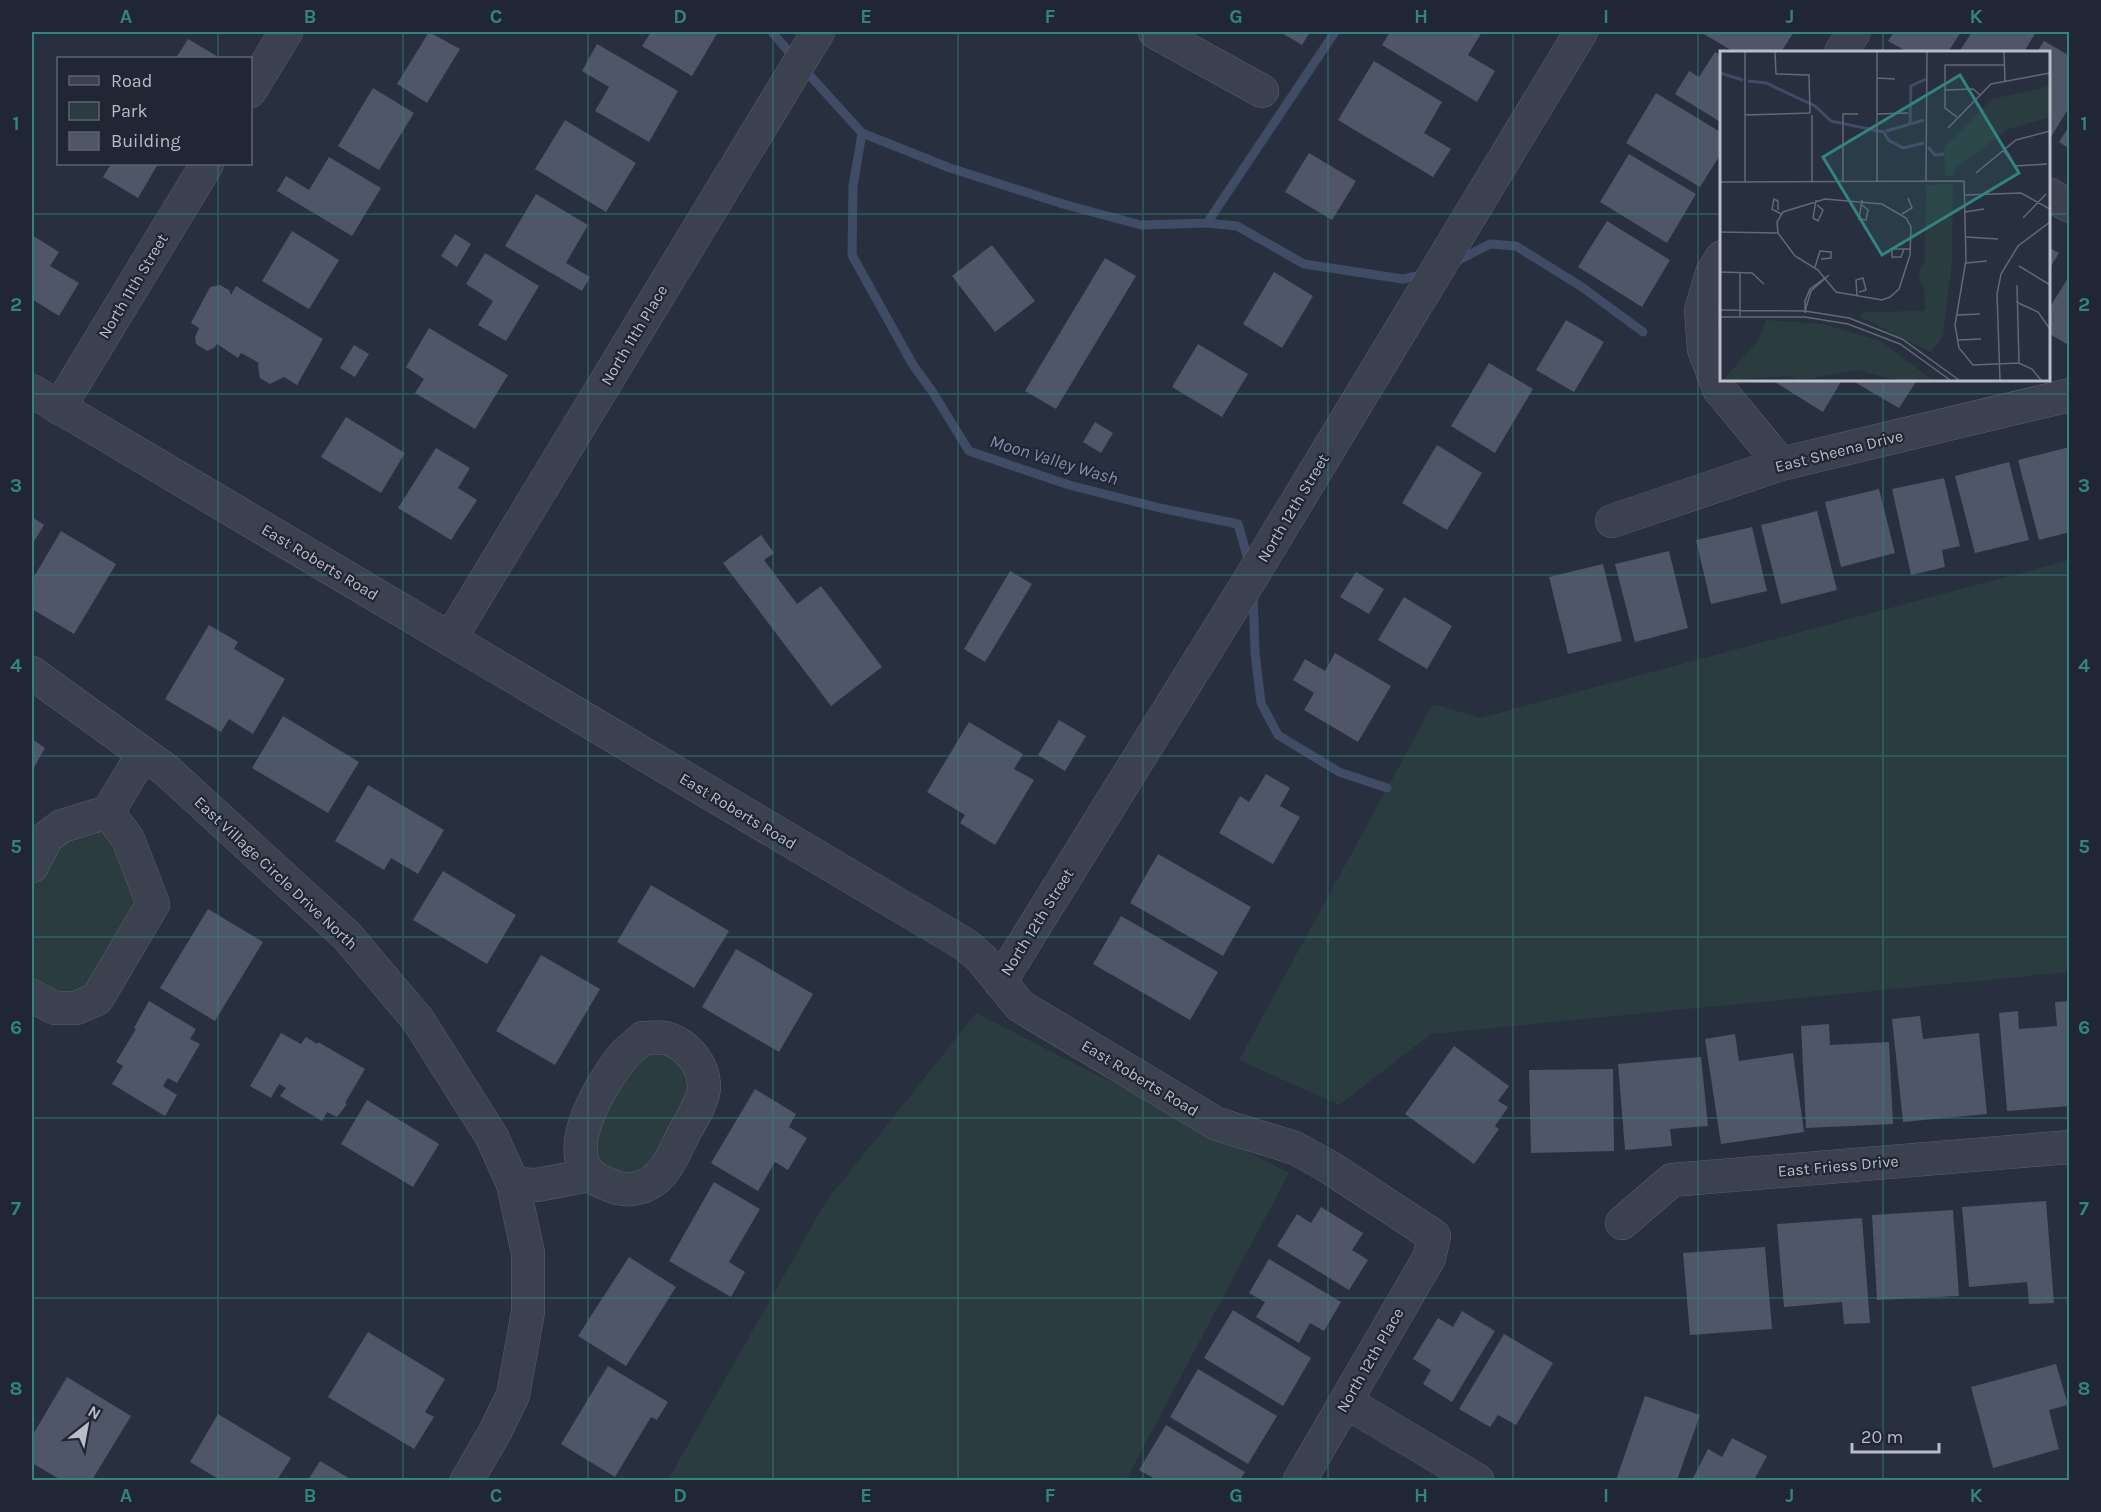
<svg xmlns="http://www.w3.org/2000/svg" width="2101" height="1512" font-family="Karla,sans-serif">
  <rect width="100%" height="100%" fill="#282f3f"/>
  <!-- green -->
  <path fill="#2b3c41" d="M2069 560V972L1431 1034 1339 1105 1239 1060 1433 704 1480 718Z
    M108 812 153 904 97 999 32 996V866Z
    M976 1013 1289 1173 1126 1480H668L825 1203Z
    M643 1038 699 1065 672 1158 616 1189 581 1141Z"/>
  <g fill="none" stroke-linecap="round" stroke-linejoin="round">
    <!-- stream -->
    <path stroke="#404b66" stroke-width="9" d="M772 32 795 59
      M804 69 862 133 853 186 852 255 913 365 932 391 969 451 1069 485 1160 508 1238 524 1250 566
      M862 133 950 168 1063 204 1141 225 1207 223 1237 226 1304 264 1403 279 1426 274
      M1207 223 1335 32
      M1455 262 1490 244 1516 246 1582 287 1643 332
      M1253 594 1255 653 1261 703 1278 735 1339 772 1387 788"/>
  </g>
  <!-- building -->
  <path fill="#4f5667" d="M429 32 460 49 427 103 397 84Z
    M651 32H718L692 76 642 46Z
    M1280 32H1310L1302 45Z
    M1390 32H1482L1468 55 1495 71 1477 102 1382 45Z
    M1703 32H1794L1781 52H1734L1702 33Z
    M1894 32H1961L1948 52H1908L1888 41Z
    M1972 32H2036L2024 52H1959Z
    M188 39 220 58H176Z
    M2044 41 2070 56V106L2051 137 2048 136V52H2037Z
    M597 44 678 91 649 142 595 111 609 87 582 71Z
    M1715 52 1722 56V123L1675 94 1689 71 1699 77Z
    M1374 61 1442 102 1424 133 1451 149 1433 177 1338 120Z
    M373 88 414 113 379 170 338 146Z
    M1656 93 1722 133V152L1700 187 1626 143Z
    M565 120 636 163 606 212 535 169Z
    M2070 125V149L2059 142Z
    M1309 153 1356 181 1332 220 1285 192Z
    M1629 154 1696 194 1667 243 1600 202Z
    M329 157 381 188 352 236 277 191 286 176 309 190Z
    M111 164H158L138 198 103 177Z
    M536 194 588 225 566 263 590 277 582 291 505 246Z
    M1607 221 1670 260 1642 307 1578 267Z
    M292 231 339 260 309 309 262 281Z
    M455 234 471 244 457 267 441 256Z
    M32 235 59 252 50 266 79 283 59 316 32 299Z
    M992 245 1035 301 995 332 952 276Z
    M2048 247 2059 253 2048 271Z
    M485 253 539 286 506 341 478 325 493 301 466 284Z
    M1105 258 1136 276 1056 409 1025 391Z
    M1274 272 1313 296 1282 348 1243 324Z
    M2070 275V346L2048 333V310Z
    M220 285 229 290 231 295 236 286 323 339 297 385 284 377 270 384 260 378 258 366 259 363 241 353 238 358 217 344 214 348 207 351 196 344 195 337 199 328 191 323 210 287Z
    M1566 320 1604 342 1574 392 1536 370Z
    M429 328 508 375 475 429 415 393 424 379 406 367Z
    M1198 344 1248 374 1222 417 1172 387Z
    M354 345 369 354 355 377 340 368Z
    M1489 363 1533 389 1495 453 1451 426Z
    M1776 380H1842L1823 412 1775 382Z
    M1851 380H1917L1899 408Z
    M346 417 405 453 381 493 321 457Z
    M1095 422 1113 433 1101 453 1083 442Z
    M1437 445 1482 473 1447 530 1402 503Z
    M2070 447V532L2039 540 2018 460Z
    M436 448 470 468 458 488 477 500 451 540 398 508Z
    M2009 462 2029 540 1975 553 1955 476Z
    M1944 478 1960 546 1942 550 1945 567 1911 575 1892 489Z
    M1879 489 1895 553 1841 567 1825 502Z
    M1817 511 1837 590 1781 604 1761 525Z
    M32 517 44 525 32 545Z
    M1752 527 1767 591 1711 604 1696 540Z
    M61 531 116 564 74 634 32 609V580Z
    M761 535 774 553 764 560 797 604 821 586 882 667 831 706 723 563Z
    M1669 551 1688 628 1635 642 1615 564Z
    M1603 564 1622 641 1568 654 1549 577Z
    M1010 571 1032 584 985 662 964 649Z
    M1356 572 1384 589 1369 614 1340 597Z
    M1404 597 1452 626 1427 669 1378 640Z
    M209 625 238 642 234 649 285 679 253 734 229 719 221 732 165 699Z
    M1335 653 1391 686 1358 742 1304 710 1314 693 1293 680 1305 659 1325 671Z
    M283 716 359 762 328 813 252 768Z
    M1059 720 1086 736 1065 771 1038 755Z
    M969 722 1023 754 1014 769 1034 780 995 845 960 823 965 815 927 792Z
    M32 739 45 748 32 771Z
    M1266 774 1290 788 1280 806 1300 817 1273 864 1219 833 1240 796 1249 802Z
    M368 785 444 830 418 874 391 858 384 870 335 841Z
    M1158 854 1251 907 1223 956 1130 903Z
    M443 871 516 915 487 964 413 920Z
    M651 885 729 931 694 988 617 942Z
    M208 909 263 942 215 1021 160 988Z
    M1121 916 1218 972 1190 1020 1093 964Z
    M736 949 813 994 779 1052 702 1007Z
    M541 955 600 989 555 1065 496 1031Z
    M149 1001 196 1029 190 1039 200 1044 177 1083 168 1078 163 1086 177 1095 165 1116 112 1084 123 1066 116 1062 136 1029 134 1028Z
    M2070 1001V1106L2007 1111 1999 1013 2018 1011 2019 1029 2057 1026 2055 1002Z
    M1920 1016 1923 1039 1979 1033 1987 1114 1903 1122 1892 1019Z
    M1829 1024 1830 1045 1889 1042 1893 1124 1806 1128 1801 1026Z
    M281 1033 301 1044 306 1037 317 1044 318 1042 365 1069 345 1103 347 1104 337 1117 327 1112 322 1121 280 1096 286 1088 279 1084 271 1098 250 1086Z
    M1735 1034 1739 1061 1793 1053 1804 1132 1721 1144 1705 1039Z
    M1454 1046 1509 1086 1498 1101 1508 1107 1495 1126 1499 1129 1474 1164 1405 1114Z
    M1701 1057 1708 1126 1670 1129 1672 1146 1625 1150 1618 1064Z
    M1613 1069 1614 1151 1531 1153 1529 1070Z
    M755 1089 796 1114 789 1127 807 1138 788 1170 775 1162 758 1191 711 1163Z
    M367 1100 439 1144 413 1187 341 1144Z
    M714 1182 760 1209 729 1262 745 1272 731 1297 669 1261Z
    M2046 1201 2054 1303 2029 1304 2027 1282 1969 1287 1962 1207Z
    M1321 1207 1363 1233 1352 1250 1368 1260 1349 1290 1277 1246 1297 1214 1311 1223Z
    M1953 1210 1959 1296 1877 1300 1872 1215Z
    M1862 1218 1870 1323 1844 1324 1842 1302 1784 1307 1777 1224Z
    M1765 1247 1772 1329 1690 1335 1683 1253Z
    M629 1257 676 1287 626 1366 578 1336Z
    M1269 1259 1341 1302 1324 1331 1310 1323 1299 1343 1256 1317 1265 1302 1249 1293Z
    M1233 1310 1311 1358 1283 1406 1204 1358Z
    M1462 1311 1495 1331 1452 1402 1423 1384 1431 1370 1413 1359 1438 1318 1453 1327Z
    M368 1332 445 1379 425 1412 434 1417 414 1449 328 1397Z
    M1504 1334 1553 1363 1516 1425 1498 1415 1490 1427 1459 1409Z
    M2056 1364 2068 1405 2049 1410 2059 1449 1993 1468 1971 1387Z
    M608 1366 668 1402 657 1420 651 1417 615 1477 561 1444Z
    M1198 1369 1277 1416 1248 1464 1170 1417Z
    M67 1377 131 1416 92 1480H61L32 1463V1436Z
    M1645 1396 1700 1415 1677 1480H1616Z
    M218 1414 291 1458 277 1480H220L190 1462Z
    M1166 1425 1245 1472 1240 1480H1157L1139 1470Z
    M1732 1438 1767 1456 1754 1480H1692L1708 1449 1722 1457Z
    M320 1461 352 1480H308Z"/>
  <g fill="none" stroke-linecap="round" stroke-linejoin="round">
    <defs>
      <path id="minor" d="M1155 32 1262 91
        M1841 52 1854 32
        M250 91 286 32
        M2048 194 2070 206
        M1722 257 1712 273 1701 310 1704 349 1719 389 1781 464
        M32 391 966 945 981 958 1020 1006 1217 1124 1295 1148 1329 1167 1434 1236 1429 1258 1300 1480
        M59 408 207 164
        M1612 521 1781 464 2070 395
        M450 639 818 32
        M32 673 166 770 347 936 418 1020 492 1137 513 1184 528 1253V1312L513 1395 495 1432 467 1480
        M32 866 47 837 62 826 108 812 143 754
        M1000 982 1252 576 1581 32
        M32 996 55 1008H76L97 999 153 904 128 839 108 812
        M643 1038C650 1038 659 1037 666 1038 687 1044 703 1064 704 1085 705 1099 690 1122 683 1135 673 1156 663 1183 637 1188 623 1192 611 1186 598 1180 554 1157 604 1078 626 1053 631 1048 638 1043 643 1038Z
        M513 1184 537 1185 589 1175
        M1622 1223 1672 1180 2070 1147
        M1346 1402 1477 1480"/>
    </defs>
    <!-- minor casing -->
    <use href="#minor" stroke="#5a5f6c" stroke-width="34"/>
    <!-- minor -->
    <use href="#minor" stroke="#3c414f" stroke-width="33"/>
  </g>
  <!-- grid -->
  <path fill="none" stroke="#318480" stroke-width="1.5" stroke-opacity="0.55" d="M218 32V58M403 32V1480M588 32V1480M773 32V1480M958 32V1480M1143 32V1480M1328 32V1480M1513 32V1480M1698 32V1480M1883 32V52M218 164V1480M32 214H1722M2048 214H2070M1883 380V1480M32 394H2070M32 575H2070M32 756H2070M32 937H2070M32 1118H2070M32 1298H2070"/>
  <g text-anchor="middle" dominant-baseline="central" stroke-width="4.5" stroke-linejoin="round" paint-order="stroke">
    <!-- street labels -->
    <g font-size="16" fill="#b9bdc9" stroke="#212634">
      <text transform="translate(133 286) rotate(-59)">North 11th Street</text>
      <text transform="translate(634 335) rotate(-59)">North 11th Place</text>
      <text transform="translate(1839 451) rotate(-14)">East Sheena Drive</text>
      <text transform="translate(1293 508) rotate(-59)">North 12th Street</text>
      <text transform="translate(320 562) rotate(31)">East Roberts Road</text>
      <text transform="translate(738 811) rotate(31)">East Roberts Road</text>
      <text transform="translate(276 873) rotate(43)">East Village Circle Drive North</text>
      <text transform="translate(1037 922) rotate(-58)">North 12th Street</text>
      <text transform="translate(1140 1078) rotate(31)">East Roberts Road</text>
      <text transform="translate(1838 1166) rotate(-5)">East Friess Drive</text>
      <text transform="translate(1370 1360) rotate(-60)">North 12th Place</text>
    </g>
    <!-- water labels -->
    <g font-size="18" font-style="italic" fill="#838fae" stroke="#212634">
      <text transform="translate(1054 460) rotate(17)">Moon Valley Wash</text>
    </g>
  </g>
  <!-- overview -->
  <g transform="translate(1720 51)">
    <rect width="330" height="330" fill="#282f3f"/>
    <path d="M330 35V66L289 78 236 117 233 125 225 126 224 96 272 48ZM233 132 232 211 223 285 211 301 141 266 143 261 205 260 204 235 199 230 200 217 205 211 206 134ZM46 269 103 273 161 290 212 329H176L137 319 81 329 67 325 3 329 39 288Z" fill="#2b3c41"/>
    <path fill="none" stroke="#404b66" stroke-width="3" d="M0 22 23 29M28 30 46 32 95 55 111 70 164 81 168 89 183 97 204 92M190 73 191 35 206 28M166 80 204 69M208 96 215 104 224 103"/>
    <path fill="none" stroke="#626876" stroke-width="1.5" d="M25 1V131M284 1 285 30M157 27 175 28M225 39 253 38 260 44M157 63 188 62M25 64 90 62 89 24 56 23 55 1M237 66 225 57V14H284M228 77 271 33 330 22M283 99 295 115 327 113M256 122 296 89 330 80M92 130V64M123 130V63H138M157 130V1M0 131 244 130 246 209 235 274 239 297 253 314 299 312 312 318 321 329M206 131 207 1M245 144 301 142 330 158M105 148 162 153 186 167 191 176 190 204 179 238 170 246 162 249 116 241 98 219 75 205 58 182 57 171 63 161ZM96 149 93 167 98 170 103 159 97 154M142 154 148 159 146 169 139 168 142 149M58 159V150L54 148 52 158 61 163M245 161 264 158M182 163 192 157 188 147M303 167 326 143M0 181 58 182M246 186 278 188M184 198 181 206H172V198H191M246 212 267 210M299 215 330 234M95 216 100 200 111 201V207L101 208M0 221 32 222 44 233M297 234 299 312M137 245 136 229 143 227 146 239 139 241M296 251 318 261 330 278M0 259 85 260 129 267 182 288 239 329M85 262V250L90 238 109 224 91 240 85 260M237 264 260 263M0 266H85L128 273 180 293 230 329M20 266V221M237 289 261 288M280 329 277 243 281 223 298 195 330 171"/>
    <path fill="#318480" fill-opacity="0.15" stroke="#318480" stroke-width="3" d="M240 24 299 122 162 204 103 106Z"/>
    <rect width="330" height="330" fill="none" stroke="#b9bdc9" stroke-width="3"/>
  </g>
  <!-- border -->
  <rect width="2101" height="1512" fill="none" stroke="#212634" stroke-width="66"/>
  <!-- legend -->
  <rect x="57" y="57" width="195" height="108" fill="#212634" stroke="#5e6270" stroke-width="1.5"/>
  <rect x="69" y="76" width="30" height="9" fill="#3c414f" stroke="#5e6270" stroke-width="1.5"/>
  <text x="111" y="87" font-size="18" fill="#b9bdc9">Road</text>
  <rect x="69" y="102" width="30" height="18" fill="#2b3c41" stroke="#5e6270" stroke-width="1.5"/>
  <text x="111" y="117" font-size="18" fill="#b9bdc9">Park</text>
  <rect x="69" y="132" width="30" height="18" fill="#4f5667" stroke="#5e6270" stroke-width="1.5"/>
  <text x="111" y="147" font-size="18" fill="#b9bdc9">Building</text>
  <!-- north arrow -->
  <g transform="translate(87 1425) rotate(31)" stroke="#212634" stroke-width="4.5" paint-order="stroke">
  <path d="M0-4.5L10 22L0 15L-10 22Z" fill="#b9bdc9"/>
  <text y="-9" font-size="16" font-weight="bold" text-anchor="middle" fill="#b9bdc9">N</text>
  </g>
  <!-- scale -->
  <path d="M1852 1443v9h87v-9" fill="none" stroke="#b9bdc9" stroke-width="3"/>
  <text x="1861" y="1443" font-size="18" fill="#b9bdc9" stroke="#212634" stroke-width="4.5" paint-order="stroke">20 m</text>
  <rect x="33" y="33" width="2035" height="1446" fill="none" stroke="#318480" stroke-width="2"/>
  <g font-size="20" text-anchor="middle" font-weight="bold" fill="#318480">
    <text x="126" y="23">A</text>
    <text x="310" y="23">B</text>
    <text x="496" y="23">C</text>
    <text x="680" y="23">D</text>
    <text x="866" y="23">E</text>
    <text x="1050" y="23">F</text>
    <text x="1236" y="23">G</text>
    <text x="1421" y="23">H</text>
    <text x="1606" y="23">I</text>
    <text x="1790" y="23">J</text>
    <text x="1976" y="23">K</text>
    <text x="16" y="130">1</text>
    <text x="2084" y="130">1</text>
    <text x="16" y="311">2</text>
    <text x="2084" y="311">2</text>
    <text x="16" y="492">3</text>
    <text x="2084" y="492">3</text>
    <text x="16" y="672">4</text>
    <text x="2084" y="672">4</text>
    <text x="16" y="853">5</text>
    <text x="2084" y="853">5</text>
    <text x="16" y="1034">6</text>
    <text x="2084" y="1034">6</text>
    <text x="16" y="1215">7</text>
    <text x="2084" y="1215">7</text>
    <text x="16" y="1395">8</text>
    <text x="2084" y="1395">8</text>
    <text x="126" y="1502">A</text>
    <text x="310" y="1502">B</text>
    <text x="496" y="1502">C</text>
    <text x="680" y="1502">D</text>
    <text x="866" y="1502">E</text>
    <text x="1050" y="1502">F</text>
    <text x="1236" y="1502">G</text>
    <text x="1421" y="1502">H</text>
    <text x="1606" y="1502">I</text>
    <text x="1790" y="1502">J</text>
    <text x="1976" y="1502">K</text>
  </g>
</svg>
